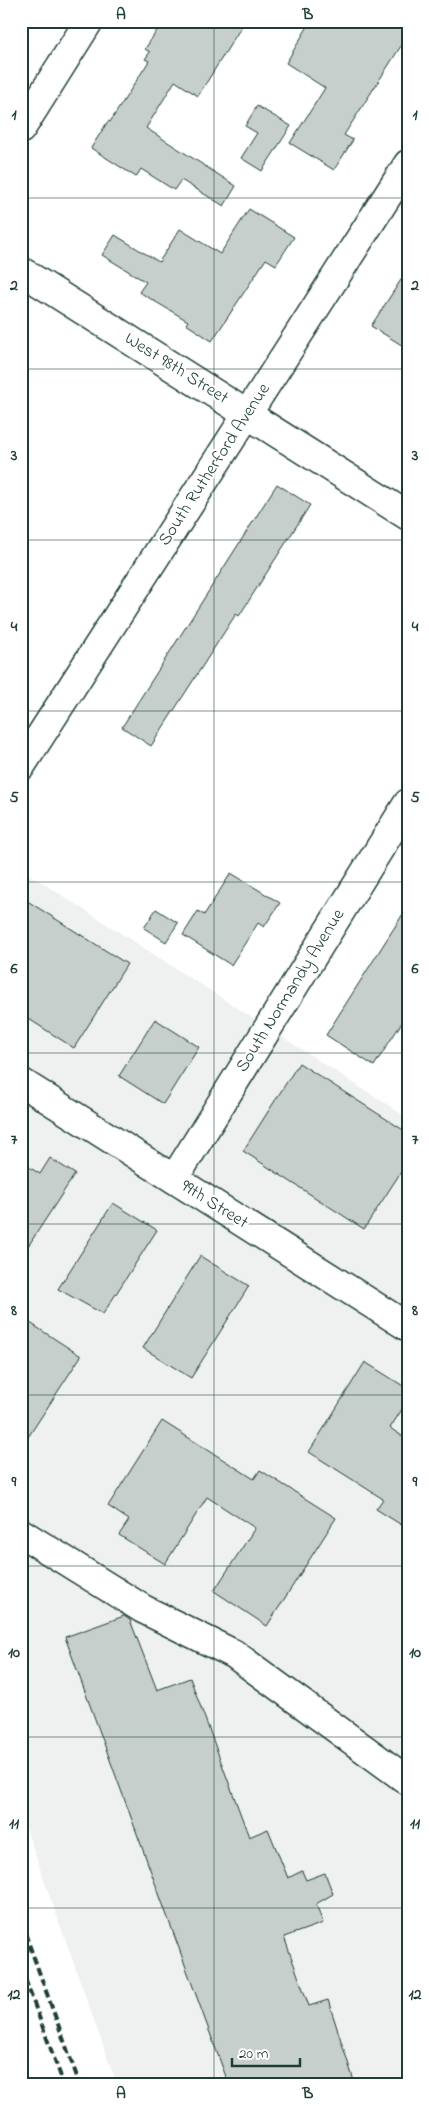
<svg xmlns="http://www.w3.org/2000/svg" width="429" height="2106" font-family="'Indie Flower',sans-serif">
  <rect width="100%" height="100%" fill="#fff"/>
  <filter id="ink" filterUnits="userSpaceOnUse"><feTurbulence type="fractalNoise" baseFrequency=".02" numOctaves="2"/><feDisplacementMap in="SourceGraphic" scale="10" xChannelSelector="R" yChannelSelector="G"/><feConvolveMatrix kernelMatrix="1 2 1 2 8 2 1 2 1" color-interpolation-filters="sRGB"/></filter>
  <g filter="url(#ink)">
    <!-- built -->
    <path fill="#eef1f0" d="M21 869 408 1118V2085H117L21 1815Z"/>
    <!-- building -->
    <path fill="#c7cfcc" stroke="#1f3d34" d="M163 21H245L198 96 175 81 146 128 236 186 224 206 181 180 174 190 141 169 136 177 91 148 108 121 110 122 149 61 145 59 150 52 145 49Z
      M311 21H408V35L344 135 353 140 334 170 290 143 325 88 286 63Z
      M257 106 291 126 262 171 241 158 257 133 245 126Z
      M249 209 294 237 276 265 266 259 212 341 186 324 188 321 139 292 146 282 102 255 115 235 159 262 180 229 220 254Z
      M408 269V349L371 326Z
      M277 484 310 505 239 616 236 614 151 746 122 727Z
      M231 873 280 903 264 927 258 923 231 965 183 935 198 911 204 915Z
      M21 897 127 964 74 1048 21 1014Z
      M408 906V1013L374 1066 326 1035Z
      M156 909 178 923 166 942 144 928Z
      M155 1019 199 1047 163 1104 119 1076Z
      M299 1063 408 1133V1161L364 1229 243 1151Z
      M50 1158 75 1174 21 1257V1162L40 1174Z
      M113 1203 157 1230 103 1314 58 1289Z
      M200 1256 249 1286 191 1378 143 1348Z
      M21 1317 81 1356 21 1448Z
      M365 1362 408 1389V1400L390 1428 408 1440V1529L376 1509 383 1499 309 1452Z
      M162 1421 254 1479 260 1470 336 1518 267 1626 214 1591 255 1528 207 1497 165 1564 119 1535 129 1520 108 1506Z
      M124 1616 130 1620 157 1690 190 1678 249 1837 268 1829 288 1878 302 1871 306 1880 325 1873 333 1894 316 1904 323 1923 284 1937 309 2006 328 2000 354 2081 343 2085H229L65 1637Z"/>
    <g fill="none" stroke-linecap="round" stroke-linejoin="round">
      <defs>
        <path id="minor" d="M21 129 89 21
          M21 271 408 516
          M21 766 408 164
          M21 1082 408 1327
          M174 1179 408 803
          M21 1533 143 1609 234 1654 408 1781"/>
      </defs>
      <!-- minor casing -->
      <use href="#minor" stroke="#1f3d34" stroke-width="31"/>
      <!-- minor -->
      <use href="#minor" stroke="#fff" stroke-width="28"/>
      <!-- rail -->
      <path stroke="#1f3d34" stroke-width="4" stroke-dasharray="8 4" stroke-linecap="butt" d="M21 1922 80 2085
        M21 1968 64 2085"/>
    </g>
  </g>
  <!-- grid -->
  <path fill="none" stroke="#1f3d34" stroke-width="1" stroke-opacity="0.55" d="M214 21V2085M21 198H408M21 369H408M21 540H408M21 711H408M21 882H408M21 1053H408M21 1224H408M21 1395H408M21 1566H408M21 1737H408M21 1908H408"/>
  <g text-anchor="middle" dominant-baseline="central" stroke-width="4.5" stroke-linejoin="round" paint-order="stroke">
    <!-- street labels -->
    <g font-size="18" fill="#1f3d34" stroke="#fff">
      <text transform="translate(176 369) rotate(32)">West 98th Street</text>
      <text transform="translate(215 465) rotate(-57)">South Rutherford Avenue</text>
      <text transform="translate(291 991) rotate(-58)">South Normandy Avenue</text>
      <text transform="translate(214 1205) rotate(32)">99th Street</text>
    </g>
  </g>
  <!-- margin -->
  <rect width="429" height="2106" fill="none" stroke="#fff" stroke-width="55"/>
  <!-- scale -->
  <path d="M232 2058v8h68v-8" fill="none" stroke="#1f3d34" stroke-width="2.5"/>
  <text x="239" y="2058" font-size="15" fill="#1f3d34" stroke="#ffffff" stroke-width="4" paint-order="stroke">20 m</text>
  <rect x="28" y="28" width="374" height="2050" fill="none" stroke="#1f3d34" stroke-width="2"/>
  <g font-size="16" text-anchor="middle" font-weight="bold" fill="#1f3d34">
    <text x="121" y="19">A</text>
    <text x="308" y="19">B</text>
    <text x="14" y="119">1</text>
    <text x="415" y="119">1</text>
    <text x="14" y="290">2</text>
    <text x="415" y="290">2</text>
    <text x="14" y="460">3</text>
    <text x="415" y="460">3</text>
    <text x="14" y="631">4</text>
    <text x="415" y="631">4</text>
    <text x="14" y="802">5</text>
    <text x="415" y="802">5</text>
    <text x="14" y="973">6</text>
    <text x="415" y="973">6</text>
    <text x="14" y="1144">7</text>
    <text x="415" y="1144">7</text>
    <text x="14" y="1315">8</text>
    <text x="415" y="1315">8</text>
    <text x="14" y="1486">9</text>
    <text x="415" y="1486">9</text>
    <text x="14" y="1657">10</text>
    <text x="415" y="1657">10</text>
    <text x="14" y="1828">11</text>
    <text x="415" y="1828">11</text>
    <text x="14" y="1999">12</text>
    <text x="415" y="1999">12</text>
    <text x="121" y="2098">A</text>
    <text x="308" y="2098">B</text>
  </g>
</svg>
